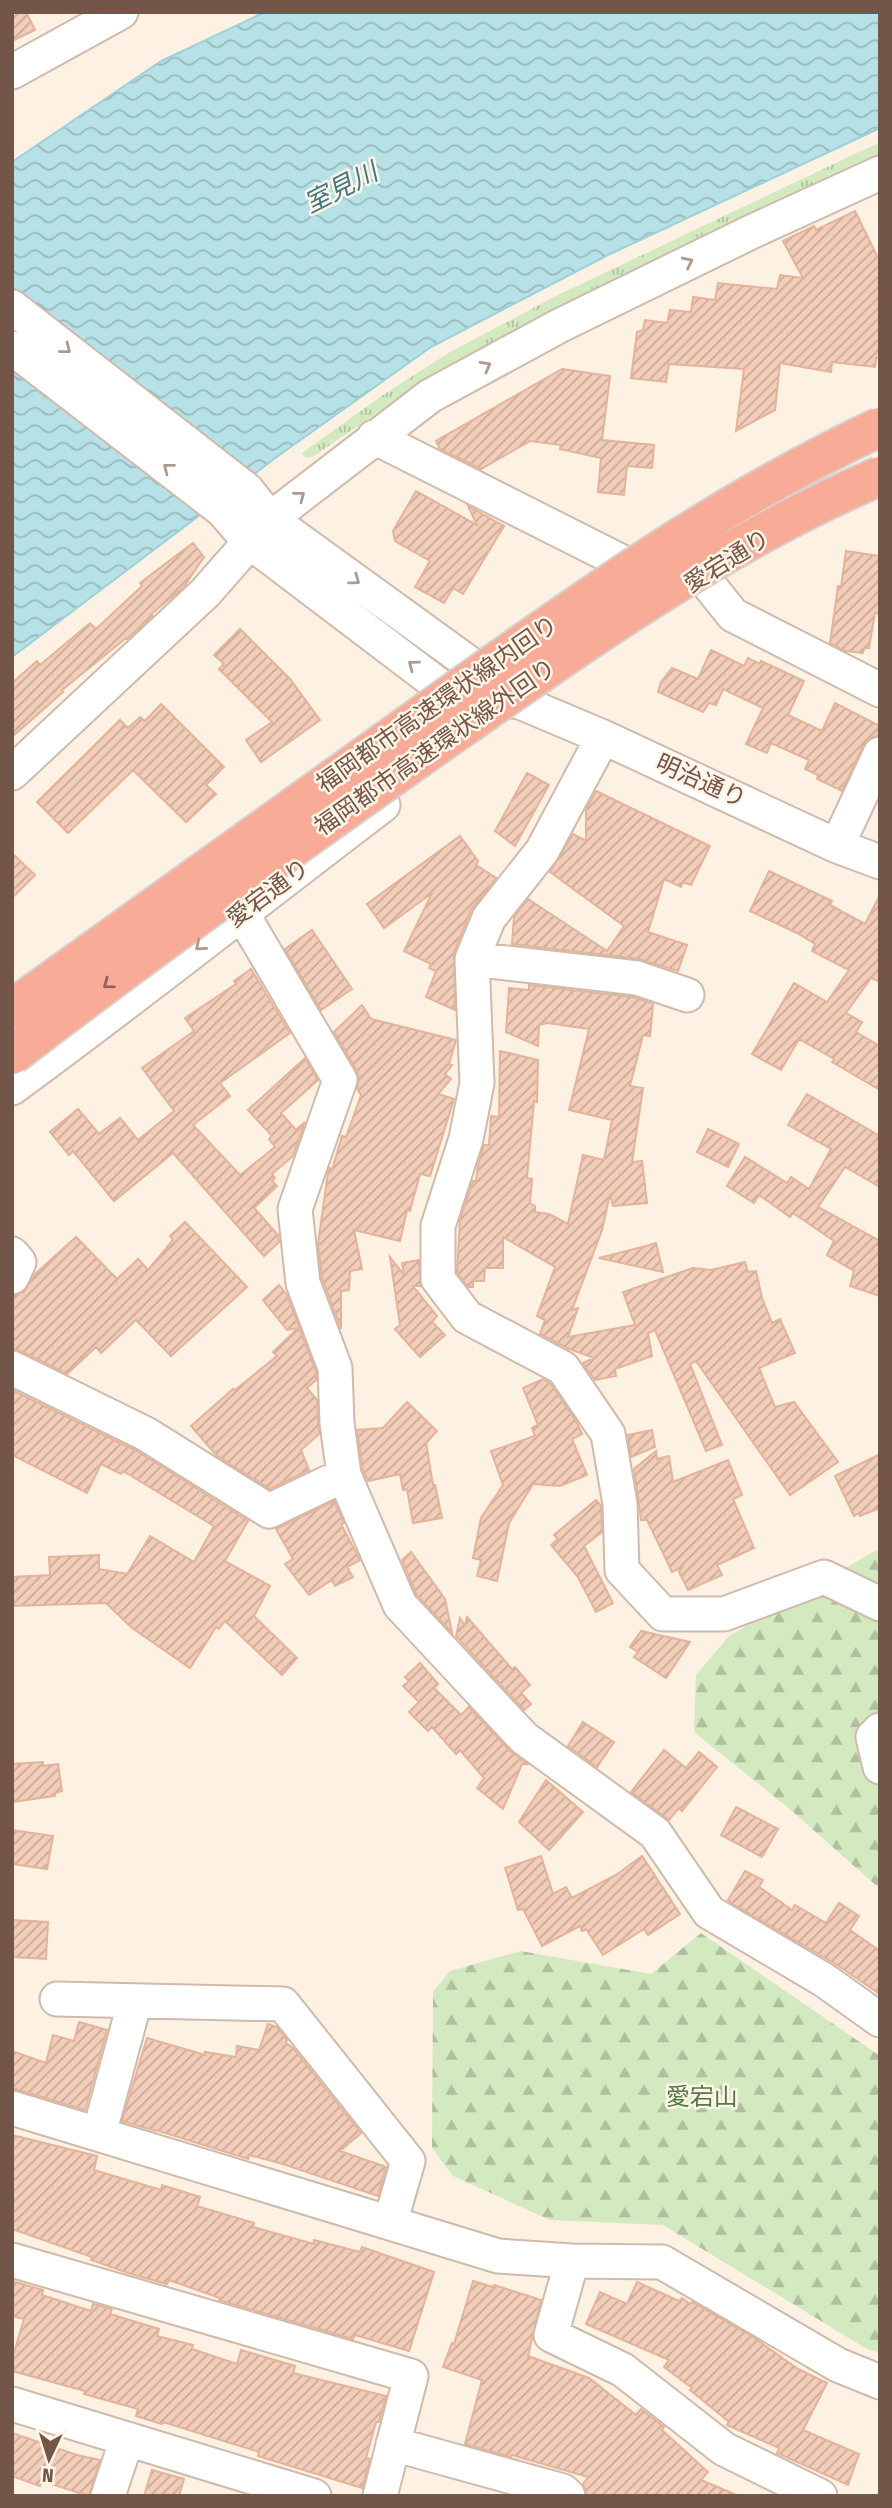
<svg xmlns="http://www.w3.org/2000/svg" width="892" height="2508" font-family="'Fira Sans Condensed','Noto Sans JP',sans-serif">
  <defs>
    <pattern id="grass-tufts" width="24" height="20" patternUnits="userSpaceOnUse" patternTransform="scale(1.75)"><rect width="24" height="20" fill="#d3eac0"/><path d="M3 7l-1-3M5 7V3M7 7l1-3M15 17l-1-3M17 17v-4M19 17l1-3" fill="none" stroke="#b0c09e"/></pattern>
    <pattern id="forest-firs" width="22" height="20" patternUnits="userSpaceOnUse" patternTransform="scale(1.75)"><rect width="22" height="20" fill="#d3eac0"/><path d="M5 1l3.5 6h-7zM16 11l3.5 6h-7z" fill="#b0c09e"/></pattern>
    <pattern id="water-waves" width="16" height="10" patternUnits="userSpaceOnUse" patternTransform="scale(1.75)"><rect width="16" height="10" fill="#b6e1e6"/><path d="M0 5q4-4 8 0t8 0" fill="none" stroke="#99b9bc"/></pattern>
    <pattern id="building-hatch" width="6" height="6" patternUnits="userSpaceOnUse" patternTransform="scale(1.75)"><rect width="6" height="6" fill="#f2cdb9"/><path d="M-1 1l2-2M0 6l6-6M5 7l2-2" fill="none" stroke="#c9a998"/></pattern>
  </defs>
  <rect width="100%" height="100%" fill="#fcf1e2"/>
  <!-- grass -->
  <path fill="url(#grass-tufts)" d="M880 142V156L612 281 511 333 418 385 314 456 306 458 302 453 383 395 450 352 558 295Z"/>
  <!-- forest -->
  <path fill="url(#forest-firs)" d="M880 1548V1889L792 1811 694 1732 696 1675 729 1636Z
    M701 1933 880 2056V2353L867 2349 663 2225 550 2220 453 2176 432 2148 433 1992 450 1971 521 1951 651 1974Z"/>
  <!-- water -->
  <path fill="url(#water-waves)" stroke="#9cd1d8" stroke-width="2" d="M265 12H880V128L608 255 431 347 278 456 12 657V162L161 61Z"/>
  <!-- building -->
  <path fill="url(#building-hatch)" stroke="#e5b399" stroke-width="2" d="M12 12H26L35 30 12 41Z
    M855 211 880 262V358H876L875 367 832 362 831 372 780 363 775 410 736 431 744 369 669 364 666 382 631 378 637 332 643 330 645 320 667 323 670 310 691 312 693 297 715 300 718 283 777 289 780 275 803 278 783 241 814 226 816 230Z
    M562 369 610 376 602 440 654 445 652 468 627 466 624 495 598 492 601 458 560 449 561 445 530 441 481 469 440 449 436 441Z
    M416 491 477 525 468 506 504 526 463 594 453 588 444 603 415 587 430 561 395 541 393 531Z
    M193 543 204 557 183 588 151 614 153 616 127 639 126 638 62 690 63 692 12 737V683L37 661 40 665 90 623 96 629 142 586 140 583Z
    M846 551 880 556V614L875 613 869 648H864L863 653 845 651 830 643 838 586 841 587Z
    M240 629 290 679 320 720 261 762 246 740 272 722 219 669 224 664 214 655Z
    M711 650 744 666 748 658 760 664 761 661 804 681 788 715 822 731 835 703 880 726V735L870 738 863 746 842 791 817 779 818 775 805 769 809 760 771 743 767 753 746 744 763 708 723 689 716 705 709 703 703 712 658 692 661 682 672 668 698 679Z
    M161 704 224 767 206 785 216 794 186 822 133 770 68 833 37 802 120 720 128 728 140 717 145 721Z
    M527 773 549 785 515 846 495 831Z
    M596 791 710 846 691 885 683 882 681 887 664 879 648 932 687 945 678 971 639 959 512 944 514 917 528 899 607 951 624 926 550 872 573 834 586 841V810Z
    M460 836 478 861 476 865 496 878 471 910 454 952 455 1010 426 997 436 971 429 968 431 964 404 951 432 893 384 928 367 904Z
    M12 853 35 875 12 898Z
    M769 871 832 901 830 905 865 924 880 895V982L871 978 846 1013 862 1022 856 1032 880 1046V1090L832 1062 834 1059 799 1039 781 1070 752 1054 794 983 827 1002 849 970 812 951 815 944 797 933 750 911Z
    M312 930 352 989 321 1010 285 949Z
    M251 969 290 1033 220 1083 230 1096 193 1125 240 1175 275 1147 269 1139 272 1136 248 1110 305 1058 318 1080 281 1113 296 1130 305 1122 293 1156 272 1174 275 1178 272 1181 277 1186 254 1208 278 1235 279 1242 264 1256 173 1153 114 1201 73 1151 69 1155 50 1132 78 1109 99 1134 120 1118 138 1140 174 1111 142 1068 194 1031 185 1018 236 984 234 981Z
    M529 985 633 997 653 1004 650 1036 643 1035 630 1086 643 1088 632 1162 642 1161 647 1203 613 1206 610 1194 602 1230 572 1310 578 1308 568 1337 635 1325 623 1292 693 1268 711 1270 745 1262 748 1272 756 1271 762 1298 772 1323 780 1319 795 1353 759 1368 775 1407 794 1402 838 1462 790 1495 696 1361 690 1364 722 1445 706 1451 655 1330 648 1333 652 1356 615 1369 616 1376 595 1380 583 1363 594 1358 567 1348 540 1334 545 1320 537 1316 555 1267 503 1237V1268H485L484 1281H473V1287H468L457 1272 460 1220 473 1181H476L478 1166 484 1145H489L491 1116 499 1117 500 1051 538 1060 537 1102 534 1101 527 1178 532 1179 530 1203 535 1206V1212L549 1214 568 1224 583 1155 604 1160 612 1120 569 1110 589 1029 547 1023 539 1025 538 1046 506 1032 509 988 529 990Z
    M362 1005 371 1019 456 1040 449 1064 452 1065 445 1074 451 1079 438 1094 454 1099 430 1176 420 1174 410 1211 407 1210 400 1241 354 1230 362 1269 350 1271 349 1290 341 1291V1329L322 1278 318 1244 328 1172 330 1168 332 1170 342 1136 346 1137 361 1095 357 1089 359 1079 357 1071 334 1032Z
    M807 1094 880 1136V1187L845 1167 818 1207 880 1241V1296L850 1286 854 1271 827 1255 834 1241 793 1213 790 1217 759 1195 754 1203 727 1186 745 1157 787 1183 791 1177 809 1189 831 1149 788 1125Z
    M708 1129 739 1144 728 1167 697 1152Z
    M185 1222 247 1287 171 1356 136 1320 101 1353 96 1347 67 1374 21 1351 12 1349V1296L24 1292 35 1274 76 1237 117 1279 138 1259 148 1270 173 1240 170 1236Z
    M656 1243 663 1272 599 1258 646 1246Z
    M390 1257 404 1275 402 1263 419 1260 421 1286H413L437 1316 432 1322 445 1335 420 1357 395 1329 400 1325Z
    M279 1285 287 1295 316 1372V1380L307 1388 317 1400 319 1434 301 1450 309 1470 270 1489 217 1456 191 1426 233 1389 235 1390 277 1356 273 1352 298 1328 287 1330 263 1300Z
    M543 1379 550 1383 576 1421 582 1434 572 1439 587 1475 560 1486 533 1484 509 1523 497 1581 477 1576 481 1560 473 1558 481 1518 503 1485 491 1451 535 1436 532 1428 538 1425 523 1388Z
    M12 1390 137 1451 248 1521 225 1561 270 1586 254 1616 297 1658 282 1675 225 1621 219 1629 216 1627 190 1668 132 1628 106 1603 12 1606V1577L50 1575 49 1557 99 1555V1569L127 1574 150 1536 194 1562 214 1526 123 1471 121 1474 101 1464 87 1493 12 1455Z
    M407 1402 437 1431 426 1443 433 1485H435L442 1518 413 1523 407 1489 403 1490 400 1474 368 1481 363 1470 357 1430 383 1428Z
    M652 1430 655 1447 631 1457 628 1435Z
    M656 1451 657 1459 669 1456 673 1482 728 1460 742 1495 733 1499 754 1548 717 1565 722 1575 688 1590 679 1572 682 1567 672 1572 647 1520H641L634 1469Z
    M880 1454V1508L860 1516 859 1513 854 1516 835 1476Z
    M596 1500 601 1506 602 1532 584 1546 613 1603 596 1612 578 1577 551 1545 558 1539 554 1535Z
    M334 1501 344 1523 341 1524 360 1560 347 1567 353 1577 335 1586 332 1580 309 1595 285 1564 293 1559 276 1529Z
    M411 1552 445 1599 452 1633 416 1594 402 1560Z
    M467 1617 512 1669 515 1667 530 1685 521 1693 531 1704 524 1710 456 1636 460 1618 465 1626Z
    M641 1631 690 1642 666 1678 634 1657 638 1652 630 1647Z
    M420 1663 438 1684 434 1688 461 1715 469 1707 510 1751 527 1764H522L503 1809 477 1788 484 1778 460 1750 456 1754 432 1727 428 1731 409 1712 419 1702 403 1686 409 1681 405 1677Z
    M583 1722 614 1742 597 1767 568 1746Z
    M664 1750 686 1768 699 1752 717 1767 682 1811 679 1808 669 1820 631 1792Z
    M43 1762V1766L58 1764 62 1791 55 1793V1796L12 1802V1764Z
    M546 1780 583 1812 549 1850 519 1822Z
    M736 1807 778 1829 762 1857 721 1835Z
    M12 1830 53 1836 47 1869 12 1864Z
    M541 1856 553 1894 566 1887 572 1898 616 1875 642 1856 680 1914 648 1935 644 1929 603 1955 586 1929 582 1931 580 1926 542 1946 523 1909 518 1910 505 1868Z
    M745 1871 763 1880 759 1887 792 1910 795 1905 826 1923 839 1903 859 1916 850 1930 880 1951V1994L834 1963 731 1903 728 1900Z
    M12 1920 48 1922 46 1959 12 1957Z
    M79 2022 107 2030 85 2110 12 2088V2051L46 2063 53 2035 74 2041Z
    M268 2024 277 2027 287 2040 286 2043 293 2048 361 2133 340 2151 386 2167 378 2196 283 2164 249 2155 248 2159 156 2130V2131L122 2121 147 2038 205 2055V2052L236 2057 237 2046 259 2050Z
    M12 2135 97 2156 94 2170 161 2190 162 2185 200 2197 197 2206 254 2223 253 2227 314 2244V2240L360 2252 362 2247 434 2272 409 2351 355 2335 353 2339 219 2300 220 2298 169 2280 167 2284 131 2274 91 2260 92 2257 12 2229Z
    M12 2281 43 2290 42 2295 91 2311 93 2304 112 2309 110 2314 159 2329 157 2336 193 2345 192 2349 237 2364 241 2350 295 2366 293 2373 386 2396 379 2422H376L366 2458 370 2459 362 2488 258 2456 259 2452 163 2422 162 2424 136 2416 138 2409 84 2394 85 2391 12 2371V2359L24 2319 12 2316Z
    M473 2281 493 2287 494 2285 541 2300 528 2356 589 2378 636 2415 641 2409 664 2427 662 2430 708 2472 701 2480 739 2496H587L583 2484 588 2477 512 2455 511 2457 465 2444 482 2380 443 2367 452 2343 454 2344Z
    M637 2282 679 2301 682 2298 690 2304 692 2302 753 2337 798 2369 827 2383 803 2430 859 2454 848 2485 777 2453 779 2448 727 2425 729 2422 690 2390 692 2388 664 2367 669 2360 586 2324 600 2292 627 2304Z
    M12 2433 77 2455 100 2460 89 2496 42 2481 40 2486 12 2476Z
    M152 2470 184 2479 179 2496H144Z"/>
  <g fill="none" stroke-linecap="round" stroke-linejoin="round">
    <defs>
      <path id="minor" d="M12 72 121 12
        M12 307 247 490 270 519 502 687
        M12 348 222 510 250 542 449 693 520 702 603 737 837 846 880 862
        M374 437 632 567
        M701 575 733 615 880 690
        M603 737 542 851 489 918 472 959 477 1083 466 1139 438 1226V1279L467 1317 563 1368 608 1434 620 1504 622 1570 663 1614H724L824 1577 880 1604
        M12 773 205 593 270 519 430 396 559 326 751 232 880 173
        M837 846 880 754
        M241 912 340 1080 295 1209 303 1283 335 1368 337 1423 344 1475 400 1605 524 1738 655 1833 709 1912 824 1980 880 2020
        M472 959 637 978 687 995
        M12 1088C138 996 259 899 383 805
        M12 1254 19 1262 12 1277
        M12 1368 146 1434 269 1511 344 1475
        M880 1730 873 1737 880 1767
        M12 2108 390 2223 408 2161 283 2004 57 1999
        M99 2134 135 2001
        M390 2223 498 2256 572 2261 662 2262 838 2365 880 2382
        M12 2260 411 2376 380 2496
        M572 2261 551 2335 623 2370 724 2449 820 2496
        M12 2404 127 2439 108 2496
        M127 2439 314 2496
        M393 2444 563 2491 568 2496"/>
    </defs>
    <!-- minor casing -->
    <use href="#minor" stroke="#d0baab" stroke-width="37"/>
    <!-- minor -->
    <use href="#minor" stroke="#fff" stroke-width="33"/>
    <defs>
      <path id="highway-bridge" d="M12 1009C158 904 304 799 450 695 590 595 724 500 880 427
        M12 1055C153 947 298 843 443 741 584 642 721 544 880 476"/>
    </defs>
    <!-- highway-bridge casing -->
    <use href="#highway-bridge" stroke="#d8d0cc" stroke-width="42" stroke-linecap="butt"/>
    <!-- highway-bridge -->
    <use href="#highway-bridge" stroke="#f8ac97" stroke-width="38"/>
  </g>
  <!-- one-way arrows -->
  <defs><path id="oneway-chevron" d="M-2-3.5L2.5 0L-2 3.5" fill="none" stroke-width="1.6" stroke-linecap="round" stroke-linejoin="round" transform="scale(1.75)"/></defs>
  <g stroke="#ac9a91">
    <use href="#oneway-chevron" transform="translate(688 262) rotate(-26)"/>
    <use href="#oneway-chevron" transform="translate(66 349) rotate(38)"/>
    <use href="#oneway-chevron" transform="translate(486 366) rotate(-29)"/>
    <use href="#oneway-chevron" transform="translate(168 468) rotate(-142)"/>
    <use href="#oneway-chevron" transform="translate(300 496) rotate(-38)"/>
    <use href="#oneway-chevron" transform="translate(355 580) rotate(36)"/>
    <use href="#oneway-chevron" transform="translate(413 665) rotate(-143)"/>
    <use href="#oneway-chevron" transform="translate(200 946) rotate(140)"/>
  </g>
  <use stroke="#8e6758" href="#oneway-chevron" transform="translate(108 984) rotate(144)"/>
  <g text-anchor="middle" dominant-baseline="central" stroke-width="5" stroke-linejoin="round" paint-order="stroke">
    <!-- street labels -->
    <g font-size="24" fill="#745648" stroke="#fff5e8">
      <text transform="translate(727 561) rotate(-32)">愛宕通り</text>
      <text transform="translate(437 704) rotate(-35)">福岡都市高速環状線内回り</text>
      <text transform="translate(435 747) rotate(-35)">福岡都市高速環状線外回り</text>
      <text transform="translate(701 781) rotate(24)">明治通り</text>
      <text transform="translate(268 893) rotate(-37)">愛宕通り</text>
    </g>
    <!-- park labels -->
    <g font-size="24" fill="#547a40" stroke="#fff5e8">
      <text x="702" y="2097">愛宕山</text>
    </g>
    <!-- water labels -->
    <g font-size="26" font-style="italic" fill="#3f7981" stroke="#fff5e8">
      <text transform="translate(341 188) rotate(-27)">室見川</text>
    </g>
  </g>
  <!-- border -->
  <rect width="892" height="2508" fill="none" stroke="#745648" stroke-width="28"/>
  <!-- north arrow -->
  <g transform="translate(49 2459) rotate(184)" stroke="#fff5e8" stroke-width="5" paint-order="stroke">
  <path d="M0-5L12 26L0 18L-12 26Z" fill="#745648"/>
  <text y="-10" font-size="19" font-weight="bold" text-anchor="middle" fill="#745648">N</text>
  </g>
</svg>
